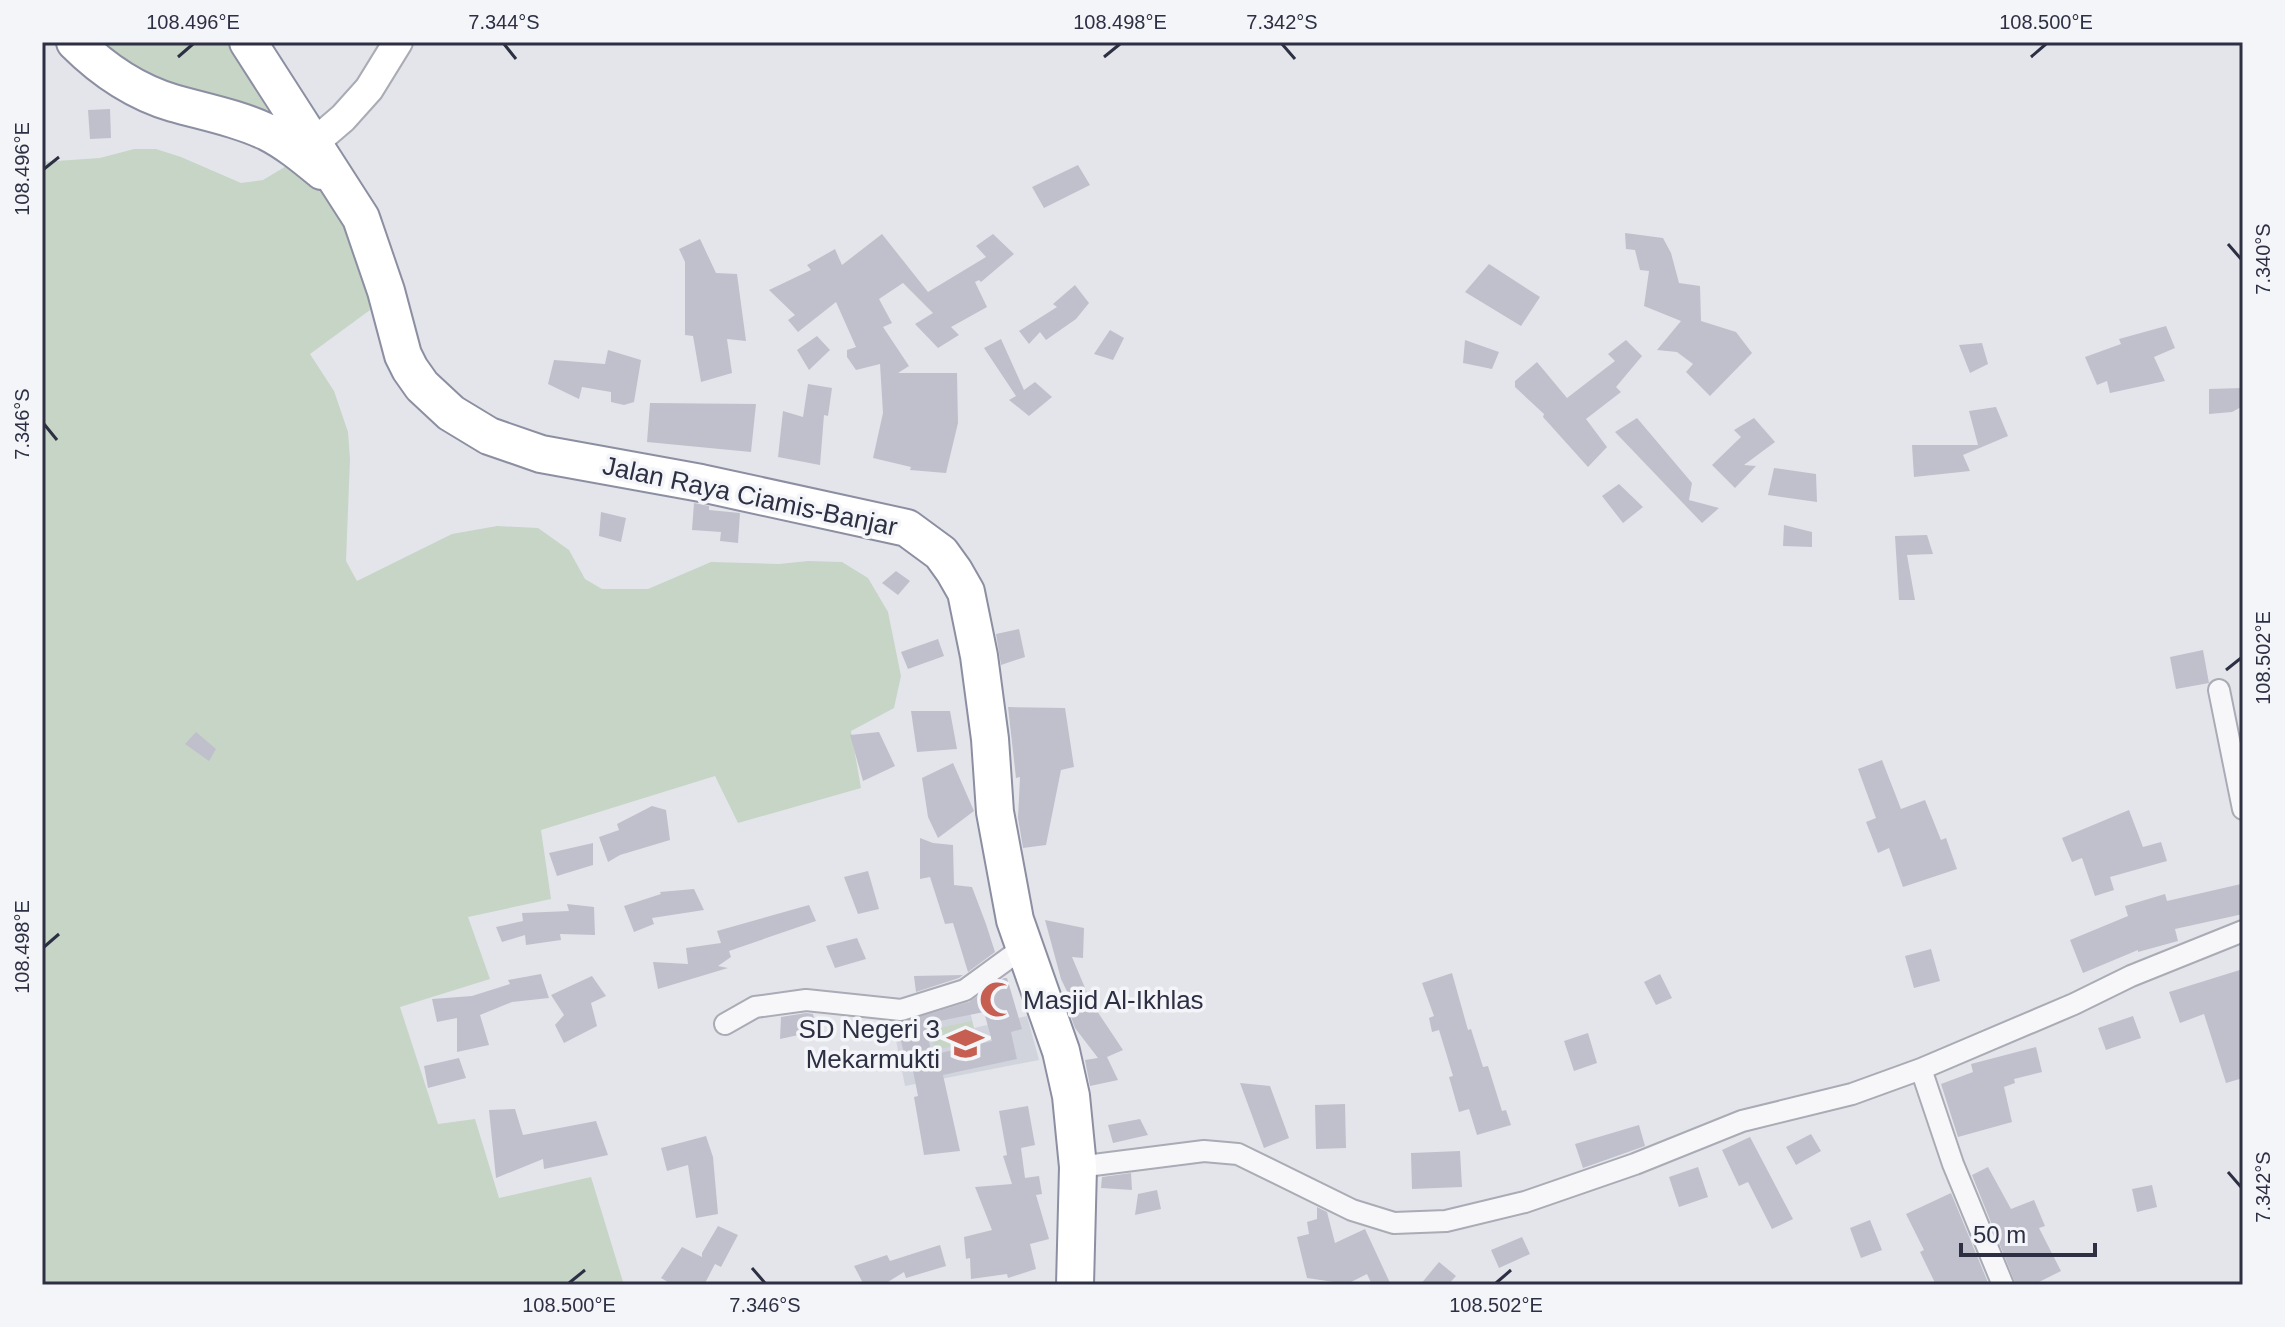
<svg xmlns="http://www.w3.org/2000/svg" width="2285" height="1327" font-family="Helvetica,sans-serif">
  <rect width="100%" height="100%" fill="#e4e5eb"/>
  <!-- built -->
  <path fill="#d2d4dd" d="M967 998 974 1028 1027 1016 1039 1060 905 1086 891 1015Z"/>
  <!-- green -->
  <path fill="#c6d5c6" d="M97 42H231L267 109 266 112 165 88Z
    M134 149H156L181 157 241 183 263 180 288 165C305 178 324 190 337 207 358 237 364 274 370 310L310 354 334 391 348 432 350 459 346 561 357 581 452 534 497 526 538 528 569 550 585 579 602 589H648L711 562 779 564 808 561 842 562 868 578 888 612 901 676 894 708 851 731 861 788 738 823 715 776 541 830 551 899 468 917 490 979 400 1007 438 1124 475 1119 499 1198 591 1177 624 1285H42V162L100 158Z
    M972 1021 977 1041 935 1050 930 1030Z"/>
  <!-- building -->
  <path fill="#bfc0cb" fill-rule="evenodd" d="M110 109 111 138 90 139 88 110Z
    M1078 165 1090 185 1044 208 1032 187Z
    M1625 233 1663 238 1671 253 1679 283 1700 286 1701 321 1736 332 1752 353 1710 396 1686 372 1693 364 1677 352 1657 350 1681 321 1644 306 1649 271 1640 270 1635 250 1626 249Z
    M882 234 928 292 986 257 976 246 993 234 1014 254 981 282 979 280 975 282 987 307 951 327 959 335 938 348 915 324 933 313 903 283 879 299 892 323 883 327 909 366 898 373H957L958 423 946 473 910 470 911 467 873 458 883 413 880 364 856 370 847 357V350L856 347 836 302 798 332 788 320 795 315 769 290 811 270 807 265 835 249 842 265Z
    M700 239 716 273 737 274 746 341 727 339 732 373 701 382 693 336 685 335V262L679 249Z
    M1489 264 1540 297 1521 326 1465 292Z
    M1075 285 1089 303 1076 319 1046 340 1040 332 1029 344 1019 331 1057 307 1053 304Z
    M2166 326 2175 348 2154 357 2165 381 2110 393 2107 381 2097 385 2085 357 2121 344 2119 339Z
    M1110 330 1124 338 1113 360 1094 354Z
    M817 336 830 350 809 370 797 350Z
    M1001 339 1024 390 1035 382 1052 397 1029 416 1009 400 1016 396 984 348Z
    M1465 340 1499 352 1492 369 1463 363Z
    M1626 340 1642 356 1616 387 1621 392 1586 419 1607 447 1588 467 1543 417 1544 414 1515 387V381L1537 362 1567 398 1615 361 1608 354Z
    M1982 343 1988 364 1970 373 1959 345Z
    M608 350 641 360 634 402 624 405 611 402V392L582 387 579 399 548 384 554 360 605 364Z
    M808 384 832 388 828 416 824 415 820 465 778 457 783 411 803 417Z
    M2243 388V406L2232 412 2209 414V389Z
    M650 403 756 404 751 452 647 442Z
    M1996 407 2008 436 1963 455 1970 471 1914 477 1912 445H1978L1969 411Z
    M1637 418 1692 483 1689 500 1719 508 1702 523 1615 432Z
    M1754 418 1775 442 1744 465 1756 466 1735 488 1712 465 1741 437 1734 430Z
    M1774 468 1816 474 1817 502 1768 495Z
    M1619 484 1643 507 1623 523 1602 496Z
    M694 503 709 506V510L740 513 738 543 720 541 721 532 692 530Z
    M601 512 626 518 621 542 599 536Z
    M1784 525 1812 532V547L1783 546Z
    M1927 535 1933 554 1907 555 1915 600H1899L1895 536Z
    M896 571 910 581 898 595 882 583Z
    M1019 629 1025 657 1001 665 996 634Z
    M938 639 944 656 908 669 901 652Z
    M2203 650 2209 683 2176 689 2170 657Z
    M1008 707 1065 708 1074 767 1061 770 1046 845 1023 848 1018 818 1020 777 1016 778Z
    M911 711H950L957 749 917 752Z
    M196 732 216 749 209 761 185 744Z
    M879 732 895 766 863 781 850 735Z
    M1882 760 1901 809 1925 800 1941 840 1946 838 1957 869 1903 887 1889 848 1878 853 1866 822 1876 818 1858 769Z
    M953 763 974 811 938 838 928 817 922 778Z
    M652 806 666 810 670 840 620 855 608 862 599 837 619 830 617 824Z
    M2129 810 2143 847 2161 842 2167 861 2110 877 2114 890 2095 896 2082 858 2072 862 2062 838Z
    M920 838 933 843 953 845 954 885 972 887 986 924 995 952 968 972 953 923 945 924 930 877 920 879Z
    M593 843V865L557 876 549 853Z
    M868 871 879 909 858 914 844 877Z
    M2241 884 2243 914 2175 929 2178 941 2138 952V950L2083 973 2070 940 2128 916 2125 906 2165 894 2167 901Z
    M694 889 704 910 652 918 654 924 634 932 624 906 661 894 660 892Z
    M567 904 594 907 595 935 560 934 561 940 526 945 525 935 502 942 496 927 523 921 522 913 569 911Z
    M809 905 816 921 729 951 731 957 718 966 728 968 658 989 653 962 688 964 686 948 721 943 717 931Z
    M1045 920 1084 928 1083 958 1072 957 1091 1002 1123 1050 1107 1057 1118 1080 1090 1086 1085 1060 1098 1058 1075 1028 1071 1017 1078 1014 1061 979Z
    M857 938 866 959 835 968 826 946Z
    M1931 949 1940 981 1914 988 1905 956Z
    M2243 969V1078L2226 1083 2204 1014 2180 1023 2169 992Z
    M1452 973 1468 1030 1471 1029 1483 1067 1488 1066 1502 1111 1506 1110 1511 1125 1477 1135 1469 1109 1459 1112 1449 1077 1453 1076 1439 1030 1432 1032 1429 1018 1434 1016 1422 983Z
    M541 974 549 998 512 1002 480 1015 489 1045 457 1052V1018L437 1022 432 999 472 996 510 984 508 980Z
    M1660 974 1672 998 1656 1005 1644 982Z
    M963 975 959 978 916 992 914 976Z
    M592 976 606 996 591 1003 597 1026 564 1043 555 1025 564 1015 551 995Z
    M1004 978H1007L1022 1029 1011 1032 1017 1059 943 1075 960 1151 924 1155 914 1097 918 1096 912 1066 907 1067 897 1023 969 1002ZM984 1012 992 1041 932 1055 925 1024Z
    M806 1013 813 1014 817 1031 780 1039 781 1017Z
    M2133 1016 2141 1038 2106 1050 2098 1028Z
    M1588 1033 1597 1063 1574 1071 1564 1041Z
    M2036 1047 2042 1072 2014 1079 2015 1083 2004 1087 2012 1122 1958 1137 1941 1084 1973 1072 1971 1064Z
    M459 1058 466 1078 428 1088 424 1066Z
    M1240 1083 1270 1086 1289 1138 1264 1148Z
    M1345 1104 1346 1148 1316 1149 1315 1105Z
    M1028 1106 1035 1145 1021 1148 1025 1178 1039 1176 1042 1194 1036 1195 1049 1239 1030 1244 1036 1269 1008 1278 1007 1274 971 1279 970 1258 966 1259 964 1237 992 1230 975 1187 1012 1184 1003 1156 1007 1155 999 1111Z
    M515 1109 523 1135 596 1121 608 1155 544 1169 543 1159 496 1178 489 1110Z
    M1140 1119 1148 1135 1113 1143 1108 1125Z
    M1639 1125 1645 1146 1583 1168 1575 1144Z
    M1811 1134 1821 1151 1796 1165 1786 1147Z
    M706 1136 713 1157 718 1214 696 1218 688 1165 667 1171 661 1148Z
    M1750 1137 1793 1219 1772 1229 1748 1182 1739 1186 1722 1150Z
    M1460 1151 1462 1187 1412 1189 1411 1153Z
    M1698 1167 1708 1197 1679 1207 1669 1177Z
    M1988 1167 2011 1209 2034 1200 2045 1226 2039 1228 2061 1271 2033 1285H2016L1972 1175Z
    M1131 1173 1132 1190 1101 1188 1102 1177Z
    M2152 1185 2157 1207 2137 1212 2132 1189Z
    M1157 1190 1161 1209 1135 1215 1138 1194Z
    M1951 1193 1989 1285H1936L1920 1252 1924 1250 1906 1214Z
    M1317 1207 1327 1212 1335 1243 1365 1229 1391 1285H1372L1367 1274 1347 1284 1307 1278 1297 1237 1309 1234 1307 1222 1317 1219Z
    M1870 1220 1882 1250 1861 1258 1850 1228Z
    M718 1226 738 1235 721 1267 715 1264 704 1285H673L661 1278 682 1247 702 1257V1253Z
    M1522 1237 1530 1254 1499 1268 1491 1250Z
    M940 1245 946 1266 906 1278 904 1272 883 1285H864L854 1266 887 1255 890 1261Z
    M1439 1262 1456 1276 1448 1285H1420Z"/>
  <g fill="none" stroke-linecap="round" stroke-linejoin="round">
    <defs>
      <path id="street" d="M2219 690 2243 809
        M725 1024 755 1007 806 1000 901 1010 965 990 1024 947
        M1921 1069 1953 1164 2003 1285
        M1078 1167 1204 1151 1238 1154 1352 1210 1394 1223 1446 1221 1525 1202 1635 1164 1742 1121 1852 1094 1921 1069 2074 1004 2131 976 2243 931"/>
      <path id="secondary" d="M301 154 343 118 369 89 398 42"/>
      <path id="highway" d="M75 42C102 69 136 92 173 103 205 112 237 118 267 132 287 142 305 157 322 171
        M248 42 361 218 386 291 403 355 410 369 422 386 451 413 489 436 541 454 701 483 907 528 941 553 954 571 966 592 979 656 990 739 995 812 1015 920 1061 1051 1071 1096 1078 1167 1075 1285"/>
    </defs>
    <!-- street casing -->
    <use href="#street" stroke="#a9abb5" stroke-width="24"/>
    <!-- secondary casing -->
    <use href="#secondary" stroke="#a9abb5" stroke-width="32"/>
    <!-- highway casing -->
    <use href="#highway" stroke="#8c8fa1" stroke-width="40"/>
    <!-- street -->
    <use href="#street" stroke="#f7f7fa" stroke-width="20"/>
    <!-- secondary -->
    <use href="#secondary" stroke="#fff" stroke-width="28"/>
    <!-- highway -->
    <use href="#highway" stroke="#fff" stroke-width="36"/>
  </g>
  <!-- ticks -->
  <path fill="none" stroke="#2d2f43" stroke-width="3" d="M504 44 516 59M1282 44 1295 59M178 57 193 44M1104 57 1120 44M2031 57 2046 44M44 169 59 157M2228 244 2241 259M44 424 57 440M2226 670 2241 658M44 947 59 934M2228 1172 2241 1187M752 1268 765 1283M569 1283 585 1270M1496 1283 1511 1270"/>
  <!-- icons -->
  <defs>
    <symbol id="mosque-bare" viewBox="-9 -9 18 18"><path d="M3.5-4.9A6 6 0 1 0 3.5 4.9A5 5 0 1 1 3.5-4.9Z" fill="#c75e52" stroke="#f4f5f8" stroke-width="2.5" paint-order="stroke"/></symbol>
    <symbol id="school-bare" viewBox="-9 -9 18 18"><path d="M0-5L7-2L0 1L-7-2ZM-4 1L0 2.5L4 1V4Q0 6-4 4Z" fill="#c75e52" stroke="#f4f5f8" stroke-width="2.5" paint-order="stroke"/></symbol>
  </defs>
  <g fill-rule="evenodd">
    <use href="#mosque-bare" x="972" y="974" width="51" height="51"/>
    <use href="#school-bare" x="940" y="1018" width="51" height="51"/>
  </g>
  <g text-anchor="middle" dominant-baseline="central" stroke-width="7" stroke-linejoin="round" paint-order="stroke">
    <!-- street labels -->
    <g font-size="26" fill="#2d2f43" stroke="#f4f5f8">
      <text transform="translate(750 496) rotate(12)">Jalan Raya Ciamis-Banjar</text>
    </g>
    <!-- poi labels -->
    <g font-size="26" fill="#2d2f43" stroke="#f4f5f8" text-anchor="start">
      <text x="1023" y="1000">Masjid Al-Ikhlas</text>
      <text x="940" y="1029" text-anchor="end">SD Negeri 3<tspan x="940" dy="30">Mekarmukti</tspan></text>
    </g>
  </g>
  <!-- border -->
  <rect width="2285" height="1327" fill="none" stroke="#f4f5f8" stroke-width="88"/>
  <!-- scale -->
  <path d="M1961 1243v12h134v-12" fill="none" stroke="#2d2f43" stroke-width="4"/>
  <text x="1973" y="1243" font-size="24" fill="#2d2f43" stroke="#f4f5f8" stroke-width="6" paint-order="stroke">50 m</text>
  <rect x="44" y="44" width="2197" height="1239" fill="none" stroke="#2d2f43" stroke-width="3"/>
  <g font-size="20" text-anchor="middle" fill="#2d2f43">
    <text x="193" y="29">108.496°E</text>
    <text x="504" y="29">7.344°S</text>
    <text x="1120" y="29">108.498°E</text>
    <text x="1282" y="29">7.342°S</text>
    <text x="2046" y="29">108.500°E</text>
    <text transform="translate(22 169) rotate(-90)" y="7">108.496°E</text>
    <text transform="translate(2263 259) rotate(-90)" y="7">7.340°S</text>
    <text transform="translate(22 424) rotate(-90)" y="7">7.346°S</text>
    <text transform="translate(2263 658) rotate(-90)" y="7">108.502°E</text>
    <text transform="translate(22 947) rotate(-90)" y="7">108.498°E</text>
    <text transform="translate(2263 1187) rotate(-90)" y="7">7.342°S</text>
    <text x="569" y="1312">108.500°E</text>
    <text x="765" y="1312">7.346°S</text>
    <text x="1496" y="1312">108.502°E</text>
  </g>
</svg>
